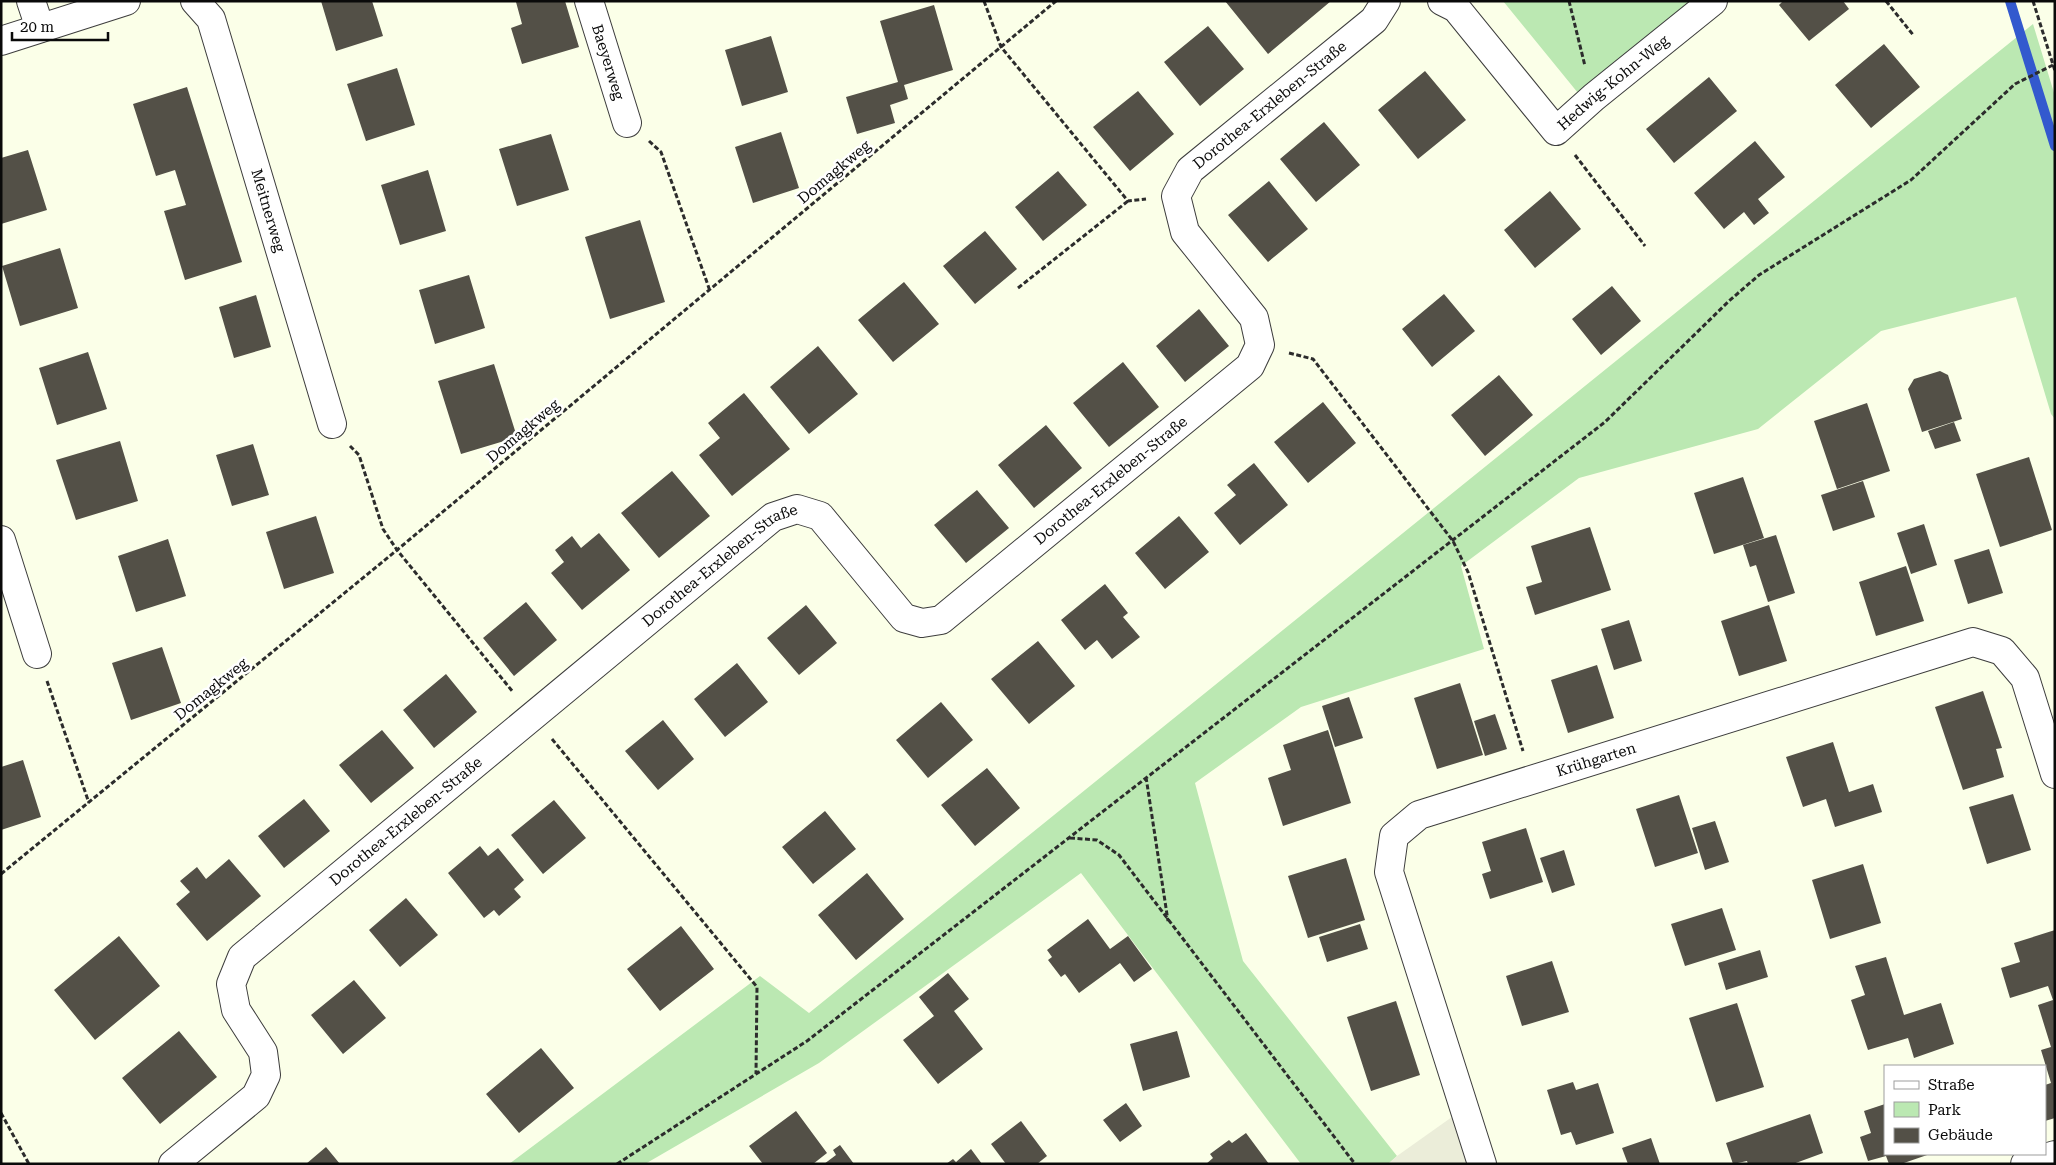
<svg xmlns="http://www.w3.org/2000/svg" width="2056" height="1165" font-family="'Roboto Serif',serif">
  <rect width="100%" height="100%" fill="#fbffe8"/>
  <!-- green -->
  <path fill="#bbe8b2" d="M1503 1H1690L1578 93Z
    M2033 24 2055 96V419L2051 414 2016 297 1881 331 1758 429 1579 478 1461 566 1484 649 1301 707 1195 783 1243 961 1397 1156 1388 1164H1301L1081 873 819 1063 645 1164H509L760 976 809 1013Z"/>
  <!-- plaza -->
  <path fill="#ebedd9" d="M1452 1117 1467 1164H1388L1397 1156Z"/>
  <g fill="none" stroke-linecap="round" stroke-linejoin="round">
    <!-- stream -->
    <path stroke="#3359ce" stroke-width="10" d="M2010 1 2055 146"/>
  </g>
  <!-- building -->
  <path fill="#535047" d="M321 1H372L383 36 336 51Z
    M565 1 579 47 522 64 511 28 522 24 516 2Z
    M1225 1H1331L1268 54Z
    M1783 1H1843L1849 9 1809 41 1779 5Z
    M934 5 953 70 904 85 908 99 890 105 895 123 857 134 846 97 898 82 880 21Z
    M1208 26 1244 69 1200 106 1164 62Z
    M771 36 788 92 742 106 725 50Z
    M1884 44 1920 87 1871 128 1835 85Z
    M397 68 415 125 366 141 347 84Z
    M1425 71 1466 120 1418 159 1378 110Z
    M1709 77 1737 111 1674 163 1646 129Z
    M187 87 242 262 185 280 164 211 186 205 175 170 156 176 133 104Z
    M1138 91 1174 134 1130 171 1093 127Z
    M1324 122 1360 165 1316 202 1280 159Z
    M781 132 799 188 753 203 735 147Z
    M551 134 569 190 517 206 499 149Z
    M1755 141 1785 177 1758 199 1769 213 1754 225 1744 212 1724 229 1694 193Z
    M28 150 47 210 1 224V158Z
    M428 170 446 231 400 245 381 185Z
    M1058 171 1087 205 1043 241 1015 207Z
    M1269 181 1308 229 1268 262 1228 215Z
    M1550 191 1581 229 1535 268 1504 230Z
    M640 220 665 302 610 319 585 237Z
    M985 231 1017 269 975 304 943 266Z
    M60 248 78 308 20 326 2 266Z
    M469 275 485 328 435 344 419 290Z
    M904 282 939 324 893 362 858 320Z
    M1612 286 1641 321 1601 355 1572 319Z
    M1444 294 1475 331 1432 367 1402 329Z
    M256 295 271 347 234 358 219 307Z
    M1199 309 1229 346 1185 382 1156 346Z
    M818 346 858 394 809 434 770 387Z
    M88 352 107 409 57 425 39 368Z
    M1123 362 1159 407 1109 447 1073 403Z
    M494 364 517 437 461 454 438 381Z
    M1940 371 1948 375 1962 419 1922 432 1908 389 1914 379Z
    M1499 375 1533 415 1485 456 1451 415Z
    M744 393 790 449 732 496 699 455 720 438 708 423Z
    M1323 402 1356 443 1308 483 1274 442Z
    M1867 403 1890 471 1837 489 1814 421Z
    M1954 422 1961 441 1935 449 1928 431Z
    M1046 425 1082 468 1034 508 998 465Z
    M120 441 138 501 76 520 56 460Z
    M253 444 269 495 232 506 216 455Z
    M2029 457 2052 530 2000 547 1976 474Z
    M1254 463 1288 505 1240 545 1214 513 1236 495 1227 485Z
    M672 471 710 516 659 558 621 513Z
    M1743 477 1764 538 1714 554 1694 493Z
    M1863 481 1875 517 1833 531 1821 495Z
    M977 490 1009 528 966 563 934 525Z
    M316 516 334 573 284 589 266 532Z
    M1179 516 1209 552 1165 589 1135 553Z
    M1924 524 1937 565 1911 574 1897 533Z
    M1590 527 1611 590 1535 615 1526 587 1542 582 1531 546Z
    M599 533 630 570 582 610 551 573 564 562 555 550 572 536 581 548Z
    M1776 535 1795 593 1768 602 1756 565 1750 567 1743 545Z
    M168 539 186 596 136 612 118 556Z
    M1989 549 2003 593 1968 604 1954 560Z
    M1906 566 1924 621 1876 636 1859 582Z
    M1105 584 1128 613 1123 617 1140 637 1112 659 1097 640 1085 650 1061 620Z
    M526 602 557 640 514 676 483 638Z
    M806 605 837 643 799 675 767 638Z
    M1769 605 1787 661 1739 676 1721 621Z
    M1629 620 1642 661 1614 670 1601 629Z
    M1038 641 1075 686 1029 724 991 679Z
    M162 647 181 703 131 720 112 663Z
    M737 663 768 702 725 737 694 699Z
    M1597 665 1614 718 1568 733 1551 680Z
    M446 674 477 712 434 748 403 710Z
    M1460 683 1483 755 1437 769 1414 698Z
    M1983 691 2002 748 1996 749 2004 777 1963 790 1935 707Z
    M1349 697 1363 738 1335 747 1322 706Z
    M941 702 973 740 928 778 896 740Z
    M1495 714 1507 749 1485 756 1474 721Z
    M663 720 694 759 658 790 625 751Z
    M382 730 414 768 371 803 339 765Z
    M1328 730 1351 803 1283 826 1268 778 1291 770 1283 745Z
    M1833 742 1849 792 1873 784 1882 812 1835 827 1826 799 1803 807 1786 757Z
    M23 760 41 817 1 830V767Z
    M987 768 1020 808 975 846 941 805Z
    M2013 794 2031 850 1987 864 1969 807Z
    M1679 795 1698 853 1655 867 1636 809Z
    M304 799 330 831 284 868 258 836Z
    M554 800 586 838 543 874 511 835Z
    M825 811 856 849 813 884 782 847Z
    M1715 821 1729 862 1705 870 1692 828Z
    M1526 828 1543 882 1490 899 1482 874 1491 871 1482 842Z
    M480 846 488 856 498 848 524 880 514 889 521 897 499 916 494 910 484 918 448 873Z
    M1564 850 1575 885 1552 893 1540 858Z
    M1346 858 1365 920 1308 938 1288 876Z
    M229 859 261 896 207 941 176 904 190 892 180 881 197 867 206 879Z
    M1863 864 1881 923 1830 939 1812 880Z
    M867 873 904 919 856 960 818 915Z
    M406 898 438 935 400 967 369 930Z
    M1722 908 1736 950 1685 966 1671 924Z
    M1088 919 1110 949 1128 936 1152 969 1134 982 1120 963 1079 993 1065 974 1061 977 1048 960 1052 957 1047 950Z
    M1360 924 1368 949 1327 962 1319 937Z
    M681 926 714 969 660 1011 627 969Z
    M2055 930V1118L2045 1121V1085L2051 1083 2041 1050 2051 1047 2038 1005 2053 1000 2048 986 2010 998 2001 968 2020 962 2014 943Z
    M119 936 160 986 95 1040 54 990Z
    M1760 950 1768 977 1726 990 1718 963Z
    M1886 957 1904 1015 1941 1003 1954 1044 1914 1058 1908 1038 1868 1050 1851 1000 1865 995 1855 966Z
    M1552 961 1569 1012 1522 1026 1506 976Z
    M948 973 969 999 954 1011 983 1049 938 1084 903 1040 934 1016 919 997Z
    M354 980 386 1018 343 1054 311 1015Z
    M1396 1001 1420 1075 1371 1091 1347 1017Z
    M1737 1003 1764 1087 1716 1102 1689 1018Z
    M179 1031 217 1077 160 1124 122 1078Z
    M1177 1031 1190 1077 1143 1091 1130 1044Z
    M541 1048 574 1088 519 1133 486 1094Z
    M1573 1082 1576 1090 1598 1083 1614 1133 1576 1145 1571 1132 1561 1135 1547 1090Z
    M1126 1103 1142 1126 1120 1142 1103 1120Z
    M1885 1104V1154H1930L1901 1164H1889L1886 1156 1868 1161 1860 1137 1871 1133 1864 1111Z
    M796 1111 827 1153 813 1164H763L749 1146Z
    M1810 1114 1823 1153 1793 1164H1748L1747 1161 1733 1164 1726 1143Z
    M1021 1121 1047 1156 1037 1164H1006L991 1144Z
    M1246 1133 1269 1164H1206L1213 1158 1210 1154 1229 1140 1232 1143Z
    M1651 1138 1660 1164H1628L1622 1148Z
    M840 1145 854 1164H824L836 1155 833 1150Z
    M326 1147 340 1164H306Z
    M971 1149 982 1164H946L953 1159 956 1162Z"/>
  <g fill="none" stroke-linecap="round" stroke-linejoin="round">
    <defs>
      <g id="street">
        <path d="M31 1 40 28"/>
        <path id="s1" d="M195 1 211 19 332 424"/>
        <path id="s2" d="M589 1 627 123"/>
        <path id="s3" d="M1442 1 1456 8 1556 131 1594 97 1713 1"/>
        <path d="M1 41 126 1"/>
        <path d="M1 540 37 654"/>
        <path id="s4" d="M173 1164 256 1096 266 1075 263 1052 236 1010 231 984 242 957 773 517 797 509 820 516 904 618 922 623 941 620 1250 366 1260 345 1254 318 1185 232 1176 196 1190 170 1374 20 1386 1"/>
        <path id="s5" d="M1482 1164 1389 872 1394 836 1419 815 1973 642 2002 651 2025 678 2055 774"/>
        <path d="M2025 1164 2055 1155"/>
      </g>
    </defs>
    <!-- street casing -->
    <use href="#street" stroke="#3d3d3d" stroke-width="30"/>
    <!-- path -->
    <path stroke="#2c2c2c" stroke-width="3" stroke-dasharray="5 2.5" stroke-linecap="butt" d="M984 1 1001 47 1128 201 1146 199
      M1569 1 1585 66
      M1886 1 1914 36
      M2033 1 2055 71
      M649 141 661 152 710 291
      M1575 155 1645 246
      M1018 288 1128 201
      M1289 353 1313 359 1453 541 1468 572 1523 751
      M350 446 359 455 383 529 397 550 513 692
      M47 681 89 803
      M552 739 757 987 756 1074
      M1146 777 1168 921
      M1070 838 1097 840 1119 855 1355 1164
      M1 874 397 550 1056 1
      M1 1113 29 1164
      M617 1164 807 1041 1605 422 1729 301 1759 275 1911 180 2015 84 2053 65"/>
    <!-- street -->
    <use href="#street" stroke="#fff" stroke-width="28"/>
  </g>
  <g text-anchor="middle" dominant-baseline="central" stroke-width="5" stroke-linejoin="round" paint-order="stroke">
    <!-- street labels -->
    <g font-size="15" fill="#0a0a0a" stroke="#fff">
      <text stroke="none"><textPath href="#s2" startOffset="64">Baeyerweg</textPath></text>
      <text stroke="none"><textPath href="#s3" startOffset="249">Hedwig-Kohn-Weg</textPath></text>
      <text stroke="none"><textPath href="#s4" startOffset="1899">Dorothea-Erxleben-Straße</textPath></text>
      <text transform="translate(834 172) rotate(-40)">Domagkweg</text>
      <text stroke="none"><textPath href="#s1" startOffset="224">Meitnerweg</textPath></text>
      <text transform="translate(523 431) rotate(-40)">Domagkweg</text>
      <text stroke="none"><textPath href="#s4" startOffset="1388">Dorothea-Erxleben-Straße</textPath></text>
      <text stroke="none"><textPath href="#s4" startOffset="878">Dorothea-Erxleben-Straße</textPath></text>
      <text transform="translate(211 689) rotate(-39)">Domagkweg</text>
      <text stroke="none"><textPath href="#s5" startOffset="561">Krühgarten</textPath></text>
      <text stroke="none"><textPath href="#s4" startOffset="472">Dorothea-Erxleben-Straße</textPath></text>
    </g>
  </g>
  <!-- border -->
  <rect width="2056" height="1165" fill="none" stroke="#0a0a0a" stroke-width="5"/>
  <!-- legend -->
  <rect x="1884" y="1065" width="162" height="90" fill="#ffffff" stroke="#9d9d9d"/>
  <rect x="1894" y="1081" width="25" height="8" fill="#ffffff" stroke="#9d9d9d"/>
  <text x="1928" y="1090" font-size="15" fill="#0a0a0a">Straße</text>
  <rect x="1894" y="1102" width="25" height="15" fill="#bbe8b2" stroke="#9d9d9d"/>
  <text x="1928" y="1115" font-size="15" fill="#0a0a0a">Park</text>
  <rect x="1894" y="1128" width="25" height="15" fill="#535047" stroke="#9d9d9d"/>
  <text x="1928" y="1140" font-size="15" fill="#0a0a0a">Gebäude</text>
  <!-- scale -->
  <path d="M12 32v8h96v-8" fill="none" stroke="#0a0a0a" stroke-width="2.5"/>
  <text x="20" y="32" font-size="15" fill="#0a0a0a" stroke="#ffffff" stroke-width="4" paint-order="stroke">20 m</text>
</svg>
